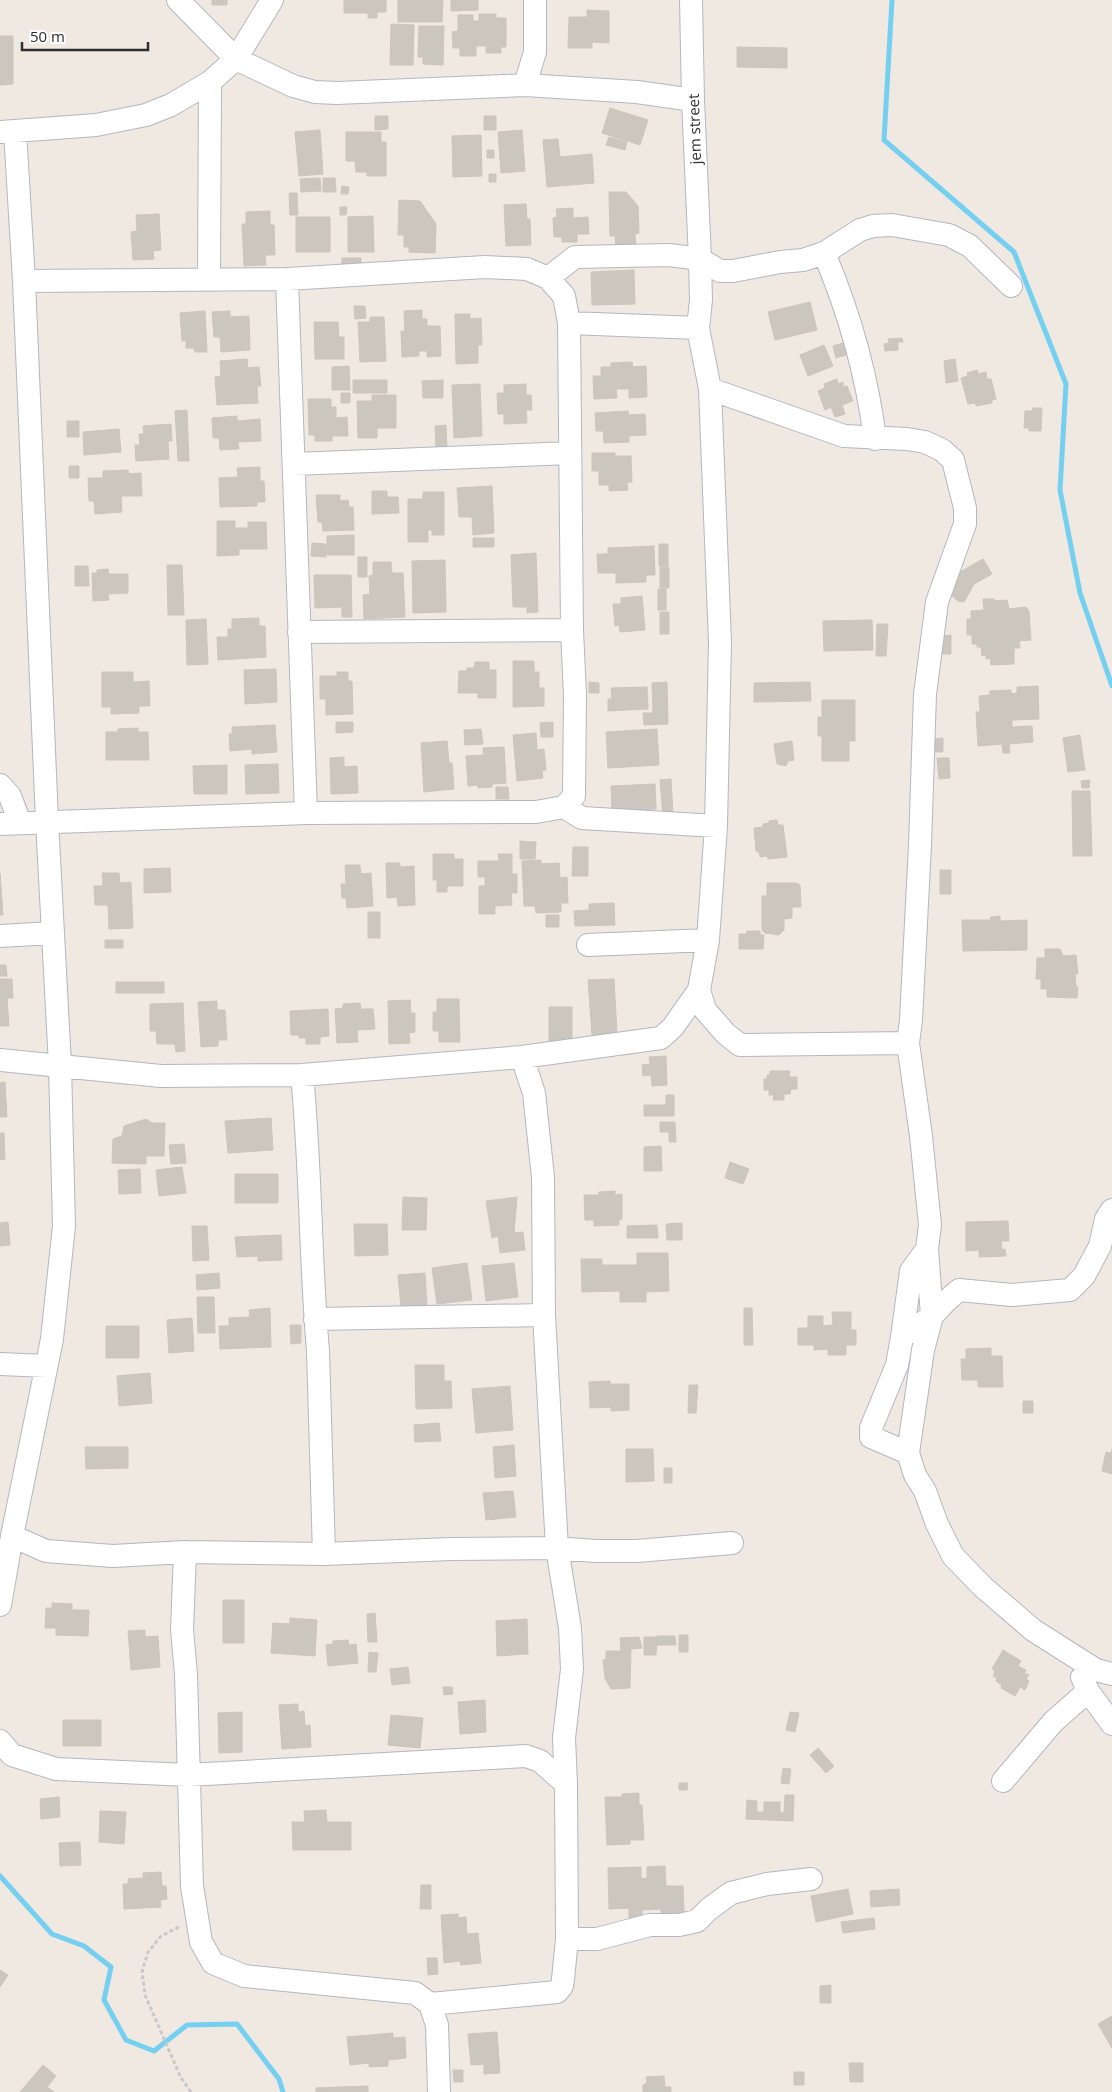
<svg xmlns="http://www.w3.org/2000/svg" width="1112" height="2092" font-family="'Open Sans',sans-serif">
  <rect width="100%" height="100%" fill="#efe9e1"/>
  <g fill="none" stroke-linecap="round" stroke-linejoin="round">
    <!-- stream -->
    <path stroke="#75cff0" stroke-width="5" d="M892 0 884 140 1014 252 1066 384 1060 490 1080 593 1112 686
      M0 1876 52 1934 84 1946 111 1967 104 2000 126 2040 154 2051 187 2025 237 2024 279 2079 283 2092"/>
  </g>
  <!-- building -->
  <path fill="#cbc7bf" stroke="#cbc5ba" d="M212 0H227V5H212Z
    M344 0H386V12H377V18H368V13H344Z
    M398 0H443L442 22H398Z
    M451 0H478V10L451 11Z
    M587 10 609 11V43L592 42V48H568L569 17H587Z
    M479 14H496V18H506V47H501V53H486V46H476V56H460V48H453L452 32 458 31V15H473V21H479Z
    M391 24 414 25 413 65H390Z
    M419 26H444L443 65 423 64V57H418Z
    M0 36H13V84L0 85Z
    M737 47 787 48V68L737 67Z
    M610 108 648 120 640 145 602 133Z
    M375 116H388V129L375 130Z
    M484 116H496V130H484Z
    M320 130 323 174 299 176 295 132Z
    M522 130 525 171 501 173 498 132Z
    M346 132H381V142H386V176H367V172H356L355 161H346Z
    M481 135 482 176 453 177 452 136Z
    M609 137 627 142 625 150 606 145Z
    M558 139 560 157 592 154 594 183 547 187 543 140Z
    M487 150H494V158H487Z
    M489 174H496V182H489Z
    M320 178 321 191 301 192 300 179Z
    M323 178H335L336 192H323Z
    M342 186 349 187 348 194H341Z
    M609 192H626L638 206 639 233 635 234 636 248 616 249 615 236H610Z
    M289 193H297L298 215H290Z
    M399 200 420 201 436 224 435 253 409 252V247H404V235H398Z
    M526 204 527 219H530L531 245 506 246 504 205Z
    M340 207H347L346 215H340Z
    M573 208V218L588 217 589 234H577V242H562V237H554L553 218 557 217 556 209Z
    M270 211V225H274L275 255H265L266 265 244 266 242 224H246V212Z
    M159 214 161 250 153 251 154 259 133 260 131 232 137 231 136 215Z
    M373 216 374 252H348V217Z
    M296 217H330V252H296Z
    M342 258H361V272L342 273Z
    M634 270 635 304 592 305 591 272Z
    M810 302 817 330 775 340 768 312Z
    M354 306H365L366 318 355 319Z
    M422 310V319H427V326H440L441 356 427 357V351H419V356L402 357 401 331H405L404 311Z
    M205 311 207 352H195L194 348H186V340L182 341 180 313Z
    M230 311V317L249 316 250 350 221 352 220 337H214L212 312Z
    M455 314H470V319L481 318 482 345H478V363L456 364Z
    M370 317H384L386 361 360 362 358 322H370Z
    M314 322H338L339 337H344V359H315Z
    M902 338 903 342H898V350L885 351 884 344 889 343 888 339Z
    M843 343 846 355 836 358 833 346Z
    M824 345 833 366 808 376 800 355Z
    M247 359 248 368 259 367 261 386H257L258 403 217 405 215 377 221 376 220 361Z
    M955 359 958 381 946 383 944 361Z
    M632 362 633 367 646 366 647 397 629 398V389H616L617 398 594 399 593 376H601V367H611V363Z
    M349 366 350 390H332V367Z
    M977 370 978 374 986 372 987 379H991L996 399 992 400V403L976 406 975 403 968 404 961 378 968 376 967 373Z
    M837 379 838 384 843 382V387L847 386 853 401 842 405 845 414 835 417 831 407 825 410 818 391 825 388 824 384Z
    M353 380H387V393H353Z
    M443 380V398H423L422 381Z
    M480 384 482 436 454 438 452 385Z
    M526 384V395H531L532 410H526L527 423 504 424V414H498L497 393H504V385Z
    M341 393H350V403H341Z
    M372 395H396V428H377V438H358L357 401H372Z
    M308 399H331V407H336V418L347 417 348 436H332V441H315V435H309Z
    M1033 408H1042L1041 431H1029V428H1024L1025 411H1032Z
    M187 410 189 461H178L175 411Z
    M628 411 629 415 645 414 646 435 629 436V442L604 443 603 431H596L595 413Z
    M237 416V421L260 419 261 441 238 442 239 449 220 450 219 438H213L212 418Z
    M67 421H79V437H67Z
    M171 424 172 441H168L169 459 136 461 135 445H140L139 434H144L143 426Z
    M446 425 447 450H436L435 426Z
    M119 429 121 452 84 455 83 432Z
    M592 453H615V456H631L632 482H627L628 490 609 491V485H599V471H592Z
    M69 466H79V478H69Z
    M260 467V481H264L265 502H257V506L220 507 219 478 238 477 237 468Z
    M128 470 129 474 141 473 142 496H121L122 512 95 514 94 501H89L88 478H103V471Z
    M492 486 494 533 473 535 472 517H459L457 488Z
    M372 491H387V497H398L399 513 372 514Z
    M423 492H444V535H432V530H428V542H408V499H423Z
    M316 495H340V501L348 500 349 507H353L354 530 323 531 322 522H318Z
    M217 521H235V528H248V522H266L267 549H239V555L217 556Z
    M354 535V555H327V536Z
    M473 538H494V547H473Z
    M312 543 326 544V557L311 556Z
    M659 544H668V566H659Z
    M654 546 655 575H646V582L616 583V573H598L597 554H608V548Z
    M536 553 538 612 527 613V607H513L511 555Z
    M358 557H367V577H358Z
    M983 559 992 574 974 584 964 602 958 601 950 594 960 572Z
    M445 560 446 612 413 613 412 561Z
    M373 562H391L392 573H403L405 617 364 619 363 595 370 594 369 576 373 575Z
    M167 565H182L184 615H168Z
    M75 566H88L89 586H75Z
    M660 567H669V588H660Z
    M108 569 109 574H128V593L108 594 109 600 93 601 92 573H97V570Z
    M314 575H351L352 617H342V607L315 608Z
    M658 589H666V610H658Z
    M642 596 645 630 620 632 619 625 615 626 613 604H621V598Z
    M983 599H994L995 601 1007 600 1009 609 1026 607 1029 611 1031 640 1019 641 1020 648H1014V664L991 665 990 658 986 659V655L982 656 981 647H977V644H972V635H967V619H971V611L984 610Z
    M660 612H669V634H660Z
    M259 618V626H265L266 657 218 660 217 637H228V629H232V619Z
    M206 619 208 664 187 665 186 620Z
    M872 620 873 650 824 651 823 621Z
    M877 624H888L886 656H876Z
    M951 635V654H942V636Z
    M513 661H534V672H539V688H544V706L513 707Z
    M475 662H489V670H496V698H478V693H458L459 671H467V668H474Z
    M276 669 277 702 245 704 244 670Z
    M102 672H133V682L149 681 150 706H139V713L111 714V707H102Z
    M337 672H348V681H352L353 714 326 715V699H320V676H337Z
    M589 682 599 683V693H589Z
    M667 682 668 724 644 725 643 713H653L652 683Z
    M810 682 811 701 754 702V683Z
    M1038 686 1039 719 1012 720V727L1032 726 1033 742 1009 744 1010 753H1003L1002 744 978 746 976 712H980L979 696 990 695V691L1011 690V694L1017 693V687Z
    M647 687 648 709 608 711V699H612L611 688Z
    M822 700H855V741H849V761H822V736H818V717H822Z
    M336 722H353V732L336 733Z
    M553 722V737H541L540 723Z
    M275 725 277 752 252 754V749L230 751 229 734H232V727Z
    M138 728V732H148L149 760H106V732H118V729Z
    M481 729 483 744 465 745 464 730Z
    M657 729 659 765 608 768 606 732Z
    M536 733 537 750 544 749 546 770 542 771 543 778 517 781 513 735Z
    M1080 735 1085 770 1068 772 1063 738Z
    M943 738V752H934L933 739Z
    M447 741 449 763H452L454 789 424 792 421 743Z
    M792 741 794 760 788 761 786 766 777 764 774 744Z
    M504 747 506 783 492 784V787L478 788V785L468 786 466 756 484 755 483 748Z
    M344 757V767L357 766 358 793 331 794 330 758Z
    M937 758H949L950 778 939 779Z
    M278 764 279 793 246 794 245 765Z
    M227 765V794H194L193 766Z
    M671 779 673 815 663 816 660 780Z
    M1090 780 1089 788H1082L1081 781Z
    M655 784 656 809 612 811 611 786Z
    M496 787H508L509 799H496Z
    M1072 791H1090L1092 856H1073Z
    M777 820 778 825H783L787 857 768 859 767 856 760 857 759 852 756 851 754 828 763 827V824L769 823V821Z
    M520 841 536 842 535 859H520Z
    M573 847H588V876H572Z
    M433 854H454V859H463V886H447V892H437V880H433Z
    M498 854H512V874H517V893H511L512 905 495 906V914H479V886H485V877H478V861H499Z
    M541 860V864L559 863 560 878 567 877 568 903H561V912L536 913 535 906H524L522 861Z
    M386 863H400V867L414 866 415 905 398 906 397 897 387 898Z
    M345 865H360L361 874 371 873 373 906 347 908 346 898H342L341 884H346Z
    M170 868 171 892 144 893V869Z
    M940 870H951V894H940Z
    M0 873 3 915H0Z
    M102 873H119L120 883 131 882 133 928 109 929 108 905H95L94 886H103Z
    M767 883H796L800 885 801 907H792V918L784 919V930L779 935 765 933 762 930V896H767Z
    M614 903 615 925 575 926 574 911 589 910V904Z
    M368 912H380V938H368Z
    M546 915H559V927H546Z
    M1000 916V921L1027 920V950L963 951 962 920H990L991 917Z
    M747 931H760V935H764L763 949H739V934H746Z
    M105 940H123V948H105Z
    M1045 949H1060L1063 956 1076 955 1078 974H1075L1076 986 1078 987 1077 998 1047 997V989H1041V979H1036L1037 958H1045Z
    M0 965H6L7 976H0Z
    M0 979H12L13 998H7L9 1026H0Z
    M614 979 617 1034 592 1035 588 980Z
    M116 982H164V993H116Z
    M437 999H459L460 1042H439V1031H433V1012H437Z
    M410 1000 411 1013H415V1032L409 1033 410 1043 389 1044 388 1001Z
    M217 1001V1010H225L227 1040H218V1046L201 1047 198 1002Z
    M183 1003 185 1051 176 1052 175 1044H157L156 1031H150V1004Z
    M360 1003 361 1009H373L375 1029 357 1030 358 1042 337 1043 335 1009 343 1008V1004Z
    M549 1007H572V1044H549Z
    M328 1009 329 1036 320 1037V1044H306V1038H299V1035H291L290 1011Z
    M666 1056 667 1085 652 1086 651 1075 643 1076 642 1065 650 1064 649 1057Z
    M770 1071H790L789 1077H797V1089H791L790 1094H784V1100H773L774 1095H769V1090H764V1079H767V1075H770Z
    M5 1082 7 1117H0V1083Z
    M666 1095H674V1116H644V1105H666Z
    M271 1118 273 1150 228 1153 225 1121Z
    M146 1119 152 1123H165L164 1156H146V1164L112 1163 113 1139 122 1136 124 1126Z
    M660 1122H675L676 1142H669V1132H660Z
    M0 1133H4L5 1159 0 1160Z
    M184 1144 186 1163 171 1164 169 1145Z
    M661 1146 662 1171H644V1147Z
    M730 1162 749 1169 743 1184 725 1178Z
    M182 1167 186 1193 159 1196 156 1170Z
    M140 1169 141 1193 119 1194 118 1170Z
    M235 1174H278V1203H235Z
    M615 1191V1195L622 1194V1219L619 1220V1225L594 1226V1220H585L584 1195H599V1192Z
    M403 1197 427 1198 426 1230H402Z
    M517 1197 514 1233 523 1232 525 1250 500 1253 498 1236 492 1238 486 1201Z
    M1008 1221 1009 1241H1001L1002 1250 1005 1249 1006 1256 979 1257V1250L966 1251V1222Z
    M8 1222 10 1245 0 1246V1223Z
    M682 1223V1240H667L666 1224Z
    M354 1224H387L388 1255 355 1256Z
    M657 1225 658 1238H627V1226Z
    M192 1226H207L209 1260 193 1261Z
    M281 1235 282 1260 258 1261V1256L237 1257 235 1237Z
    M637 1253H668L669 1291 646 1292V1302H620V1291L582 1292 581 1259H602V1265H637Z
    M467 1263 472 1300 437 1304 432 1268Z
    M514 1263 518 1297 486 1301 482 1266Z
    M219 1273 220 1288 197 1290 196 1275Z
    M425 1273 427 1305 401 1307 398 1275Z
    M197 1297H214L215 1333H198Z
    M270 1308 271 1347 220 1349 219 1326H229V1318L250 1317 249 1310Z
    M744 1308H752L753 1345H744Z
    M832 1312H851V1330H856V1345H846V1355H828V1349L814 1350V1345H798V1328H808V1316H823V1326L833 1325Z
    M192 1318 194 1351 169 1353 167 1320Z
    M290 1325H301V1343L291 1344Z
    M106 1326H139V1358H106Z
    M991 1348V1356H1002L1003 1387H978V1380H962L961 1359H966V1349Z
    M415 1365H444V1381H451L452 1408 416 1409Z
    M150 1373 152 1403 119 1406 117 1376Z
    M610 1381V1384H629V1410L611 1411V1407L590 1408 589 1382Z
    M689 1385H698L696 1413H688Z
    M510 1386 513 1430 476 1433 472 1389Z
    M1023 1401H1033V1413H1023Z
    M439 1423 441 1441 415 1442 414 1425Z
    M514 1445 516 1476 495 1478 493 1447Z
    M85 1447H128V1468L86 1469Z
    M626 1449H653L654 1481 626 1482Z
    M1112 1449V1474L1102 1471 1106 1452 1111 1453Z
    M664 1468H672V1483H664Z
    M513 1491 516 1517 486 1520 483 1493Z
    M223 1600H244V1643H223Z
    M52 1603 72 1604V1610H89L88 1636 56 1635V1628H45L46 1608H52Z
    M375 1613 377 1642H368L367 1614Z
    M290 1618 317 1620 315 1656 271 1653 273 1623 290 1624Z
    M527 1619 528 1654 497 1656 496 1621Z
    M145 1630V1637L158 1636 160 1667 131 1670 128 1631Z
    M679 1635H688V1652H679Z
    M657 1636H675L676 1645H657Z
    M639 1637 642 1648 631 1649 630 1688 611 1689 605 1678 603 1660 606 1659V1651H621L620 1638Z
    M644 1637H657L656 1655H644Z
    M348 1640 349 1645 356 1644 358 1663 328 1666 326 1645 333 1644V1641Z
    M1003 1650 1021 1661 1018 1666 1026 1670 1024 1673 1029 1675 1026 1679 1029 1681 1025 1690 1020 1687 1015 1696 1001 1688 1002 1685 996 1681 997 1678 993 1676 995 1671 992 1669Z
    M369 1652 378 1653 376 1672H368Z
    M408 1667 410 1683 392 1685 390 1669Z
    M443 1687H452L453 1694 444 1695Z
    M485 1700 486 1732 460 1734 458 1702Z
    M298 1704V1712L304 1711 305 1726 310 1725 311 1747 282 1749 279 1705Z
    M242 1712V1752L219 1753 218 1713Z
    M790 1712 799 1713 795 1732 786 1730Z
    M391 1715 423 1718 420 1748 388 1745Z
    M63 1720H101V1746H63Z
    M818 1748 834 1766 826 1773 810 1755Z
    M783 1768 791 1769 789 1784 781 1783Z
    M679 1783H688L687 1790H679Z
    M639 1793V1805H642L644 1840H630V1844L607 1845 605 1797H622V1794Z
    M785 1795H794L793 1821 746 1819 747 1800 757 1801V1812H764V1802H780V1812L784 1813Z
    M59 1797 60 1817 41 1819 40 1799Z
    M326 1810 327 1822H351V1850H293L292 1822H305L304 1811Z
    M100 1811 126 1812 124 1844 99 1842Z
    M80 1842 81 1865 60 1866 59 1843Z
    M665 1866 666 1886H683L684 1913H661V1909L642 1910V1919H629V1908L609 1909 608 1868 641 1867V1879L647 1878V1867Z
    M161 1872 162 1886H166L167 1899 160 1900 161 1907 124 1909 123 1884H128V1879L143 1878V1873Z
    M421 1885H431V1909H420Z
    M848 1889 853 1914 816 1922 811 1896Z
    M899 1889 900 1905 871 1907 870 1891Z
    M458 1914V1918L466 1917 467 1934 478 1933 481 1963 461 1965 460 1961 444 1963 441 1915Z
    M874 1918 875 1929 843 1933 841 1922Z
    M427 1958H437L438 1974 428 1975Z
    M0 1970 8 1975 0 1987Z
    M831 1985V2003H820V1986Z
    M1112 2016V2048L1098 2024Z
    M497 2032 500 2073 484 2074V2064L471 2065 468 2034Z
    M393 2033V2038L405 2037 406 2058 388 2060V2066L369 2067V2063L350 2065 347 2037Z
    M849 2063H863V2082H850Z
    M43 2065 56 2076 47 2087 54 2092H20Z
    M453 2070H463V2082H454Z
    M794 2072H804V2085H794Z
    M664 2076 665 2087H671V2092H643V2085L647 2083 646 2077Z
    M368 2086V2092H316V2088Z"/>
  <g fill="none" stroke-linecap="round" stroke-linejoin="round">
    <defs>
      <path id="minor" d="M178 0 236 59 293 86 315 92 337 93 525 85 637 92 693 100
        M525 85 535 52V0
        M1 132 96 125 146 115 171 105 210 82 236 59 272 0
        M824 253C849 312 867 375 875 439
        M548 278 575 257 669 255 700 259 693 100 691 0
        M209 279 210 82
        M287 279 306 813
        M569 323 698 328
        M710 389 844 436 907 439 925 442 942 450 953 460 965 508V524L937 602 925 694 920 845 911 1020 908 1043 921 1136 930 1225 927 1249 911 1271 902 1337
        M294 464 570 453
        M299 632 572 630
        M0 785 10 796 20 823
        M564 807 582 818 716 826
        M0 824 306 813 536 812 564 807 574 796 575 695 572 630 569 323 564 296 548 278 527 269 485 267 287 279 24 281
        M0 936 53 933
        M588 945 708 940
        M699 990 705 1010 726 1034 740 1045 908 1043
        M522 1057 534 1093 543 1177 544 1315 557 1548 570 1628 572 1669 564 1738 566 1784
        M0 1060 161 1076 302 1075 522 1057 661 1038 673 1027 699 990 708 940 716 826 720 642 710 389 698 328 701 300 700 259 720 271H733L780 262 803 260 824 253 860 230 873 226 892 225 949 235 970 246 1011 286
        M302 1075C311 1167 310 1259 318 1351L324 1554
        M1112 1210 1106 1219 1100 1246 1084 1276 1070 1290 1012 1295 959 1290 945 1302 932 1316 902 1337 897 1365 871 1428V1437L908 1453 915 1475 925 1491 937 1524 953 1556 983 1587 1033 1630 1096 1670 1112 1674
        M315 1319 544 1315
        M0 1364 46 1366
        M908 1453 923 1350 932 1316 927 1249
        M12 1536 46 1551 113 1556 185 1552 324 1554 451 1549 557 1548 595 1551H637L732 1543
        M185 1552 182 1630 186 1674 192 1886 201 1942 213 1963 244 1976 415 1993 430 2004 437 2025 439 2092
        M0 1605 12 1536 52 1339 64 1226 60 1065 47 821 24 281 15 131
        M1082 1677 1088 1691 1112 1724
        M0 1741 12 1755 56 1769 188 1775 526 1756 540 1761 566 1784 567 1939 563 1979 562 1986 557 1992 430 2004
        M1003 1781 1053 1722 1088 1691
        M567 1939H597L650 1925H679L697 1921 709 1909 731 1893 767 1884 811 1879"/>
    </defs>
    <!-- minor casing -->
    <use href="#minor" stroke="#b4b7c1" stroke-width="24"/>
    <!-- path -->
    <path stroke="#c9c9c9" stroke-width="3" stroke-dasharray="4 2.5" stroke-linecap="butt" d="M179 1927 161 1936 148 1952 142 1972 145 1995 181 2078 191 2092"/>
    <!-- minor -->
    <use href="#minor" stroke="#fff" stroke-width="22"/>
  </g>
  <g text-anchor="middle" dominant-baseline="central" stroke-width="5" stroke-linejoin="round" paint-order="stroke">
    <!-- street labels -->
    <g font-size="15" fill="#2e2e2e" stroke="#fff">
      <text transform="translate(694 129) rotate(-92)">jem street</text>
    </g>
  </g>
  <!-- scale -->
  <path d="M22 42v8h126v-8" fill="none" stroke="#2e2e2e" stroke-width="2.5"/>
  <text x="30" y="42" font-size="15" fill="#2e2e2e" stroke="#ffffff" stroke-width="4" paint-order="stroke">50 m</text>
</svg>
